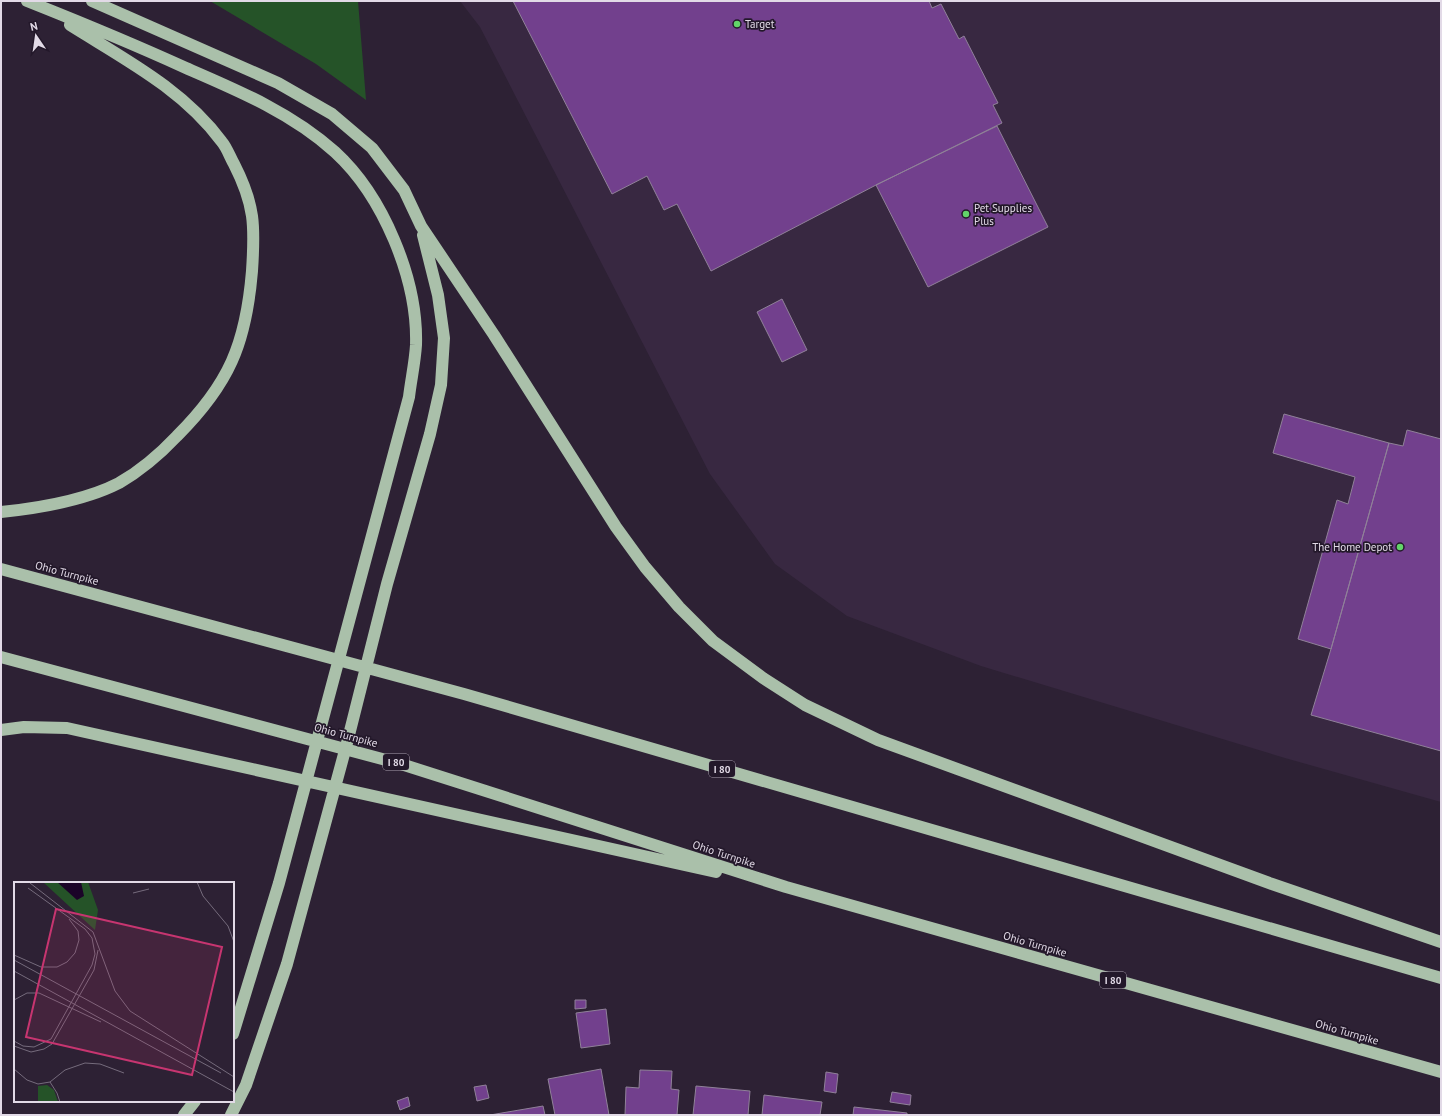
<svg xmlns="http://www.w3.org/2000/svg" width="1442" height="1116" font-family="'PT Sans',sans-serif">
  <rect width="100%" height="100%" fill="#2d2134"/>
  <!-- built -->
  <path fill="#382841" d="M460 1H1441V802L1285 758 981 666 847 616 775 564 710 474 480 27Z"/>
  <!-- green -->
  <path fill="#255328" d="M210 1H358L366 100 316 64Z"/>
  <!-- building -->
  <path fill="#72408d" stroke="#908199" d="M513 1H929L932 8 941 4 959 39 964 36 998 103 993 105 1002 123 876 185 711 271 677 204 664 210 647 176 612 194Z
    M997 126 1048 227 928 287 876 185Z
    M782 299 807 350 782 362 757 312Z
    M1284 414 1389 443 1331 649 1298 639 1337 500 1348 504 1355 477 1273 453Z
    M1407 430 1441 439V751L1311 715 1331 649 1389 443 1403 446Z
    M575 1000H586V1008L575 1009Z
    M606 1009 610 1044 581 1048 576 1013Z
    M601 1069 609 1115H555L548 1079Z
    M640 1070 672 1071 671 1089 679 1090 677 1115H625L626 1087 639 1088Z
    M826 1072 838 1074 836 1093 824 1091Z
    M486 1085 489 1098 477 1101 474 1087Z
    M696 1086 750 1091 748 1115H693Z
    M892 1092 911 1095 910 1105 890 1102Z
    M764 1095 822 1102 820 1115H762Z
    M408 1097 410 1106 400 1110 397 1101Z
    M543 1106 545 1115H490Z
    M854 1107 907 1113V1115H853Z"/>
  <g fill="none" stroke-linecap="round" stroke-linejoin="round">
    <!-- highway -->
    <path stroke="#aac0aa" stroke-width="12" d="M27 1C80 22 133 44 186 68 237 90 292 113 335 152 383 196 418 279 416 345 415 362 411 380 409 397L279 883 233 1034
      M92 1 278 83 332 114 372 148 404 190 421 226 494 335 616 527 645 567 679 607 713 641 763 678 805 705 878 740 1272 884 1441 942
      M1 512C40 508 84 501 119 483 140 471 160 454 177 436 229 384 246 344 252 271 255 226 255 205 234 164 230 157 227 148 222 142 183 89 124 59 70 25
      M1 569 464 694 1441 978
      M1 657 401 764 786 887 1441 1072
      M1 730 24 727 67 728 716 872
      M184 1115 195 1101
      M231 1115 246 1085 287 964 347 743 387 584 430 434 441 385 444 338 438 295 423 235"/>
  </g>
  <!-- markers -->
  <g fill="#62d469" stroke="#23182a" stroke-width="1.5">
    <circle cx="737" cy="24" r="4"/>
    <circle cx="966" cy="214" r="4"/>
    <circle cx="1400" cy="547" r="4"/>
  </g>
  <g text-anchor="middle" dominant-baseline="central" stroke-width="3.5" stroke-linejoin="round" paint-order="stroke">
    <!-- shield labels -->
    <g fill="#23182a" stroke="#a9a0ae" stroke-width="1">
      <rect x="383" y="754" width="26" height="16" rx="3"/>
      <rect x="709" y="761" width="26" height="16" rx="3"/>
      <rect x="1100" y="972" width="26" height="16" rx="3"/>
    </g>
    <g font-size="10" font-weight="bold" fill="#e2dae7">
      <text x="396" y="762">I 80</text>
      <text x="722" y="769">I 80</text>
      <text x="1113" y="980">I 80</text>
    </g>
    <!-- poi labels -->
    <g font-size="11" fill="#e2dae7" stroke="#23182a" text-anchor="start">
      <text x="745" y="24">Target</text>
      <text x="974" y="208">Pet Supplies<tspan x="974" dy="13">Plus</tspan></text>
      <text x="1392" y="547" text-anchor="end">The Home Depot</text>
    </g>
    <!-- street labels -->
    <g font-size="11" fill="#e2dae7" stroke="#23182a">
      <text transform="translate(67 573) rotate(15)">Ohio Turnpike</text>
      <text transform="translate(346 735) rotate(15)">Ohio Turnpike</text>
      <text transform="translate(724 854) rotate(18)">Ohio Turnpike</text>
      <text transform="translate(1035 944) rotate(16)">Ohio Turnpike</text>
      <text transform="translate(1347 1032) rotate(16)">Ohio Turnpike</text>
    </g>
  </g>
  <!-- overview -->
  <g transform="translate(14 882)">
    <rect width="220" height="220" fill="#2d2134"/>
    <path d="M29 0H74L84 28 81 48ZM33 203 40 208 44 220H24V204Z" fill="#255328"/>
    <path d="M43 0H67L70 14 63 18Z" fill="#1b0328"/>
    <path fill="none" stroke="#756b7c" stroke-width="1" d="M183 0 189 14 214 44 220 60M16 1 79 50 101 109 116 129 220 195M119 11 135 7M0 73 27 85H43L53 80 61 71 65 58 64 49 55 37M0 78 207 191M0 89 220 210M0 118 13 111H25L87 140M0 159 9 164 20 165 37 157 78 83 81 72 78 56 71 47 14 6M0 164 17 170 30 167 38 162 80 88 84 68M0 187 13 198 24 202 36 200 51 188 71 181 86 182 110 191M36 200 43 211 46 220"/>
    <path fill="#c73570" fill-opacity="0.15" stroke="#c73570" stroke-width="2" d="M42 27 208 65 178 193 12 155Z"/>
    <rect width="220" height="220" fill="none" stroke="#e2dae7" stroke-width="2"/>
  </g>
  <!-- border -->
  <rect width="1442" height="1116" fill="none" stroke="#e2dae7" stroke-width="4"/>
  <!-- north arrow -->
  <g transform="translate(36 36) rotate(347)" stroke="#23182a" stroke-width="3" paint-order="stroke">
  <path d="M0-3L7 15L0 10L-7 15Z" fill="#e2dae7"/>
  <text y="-6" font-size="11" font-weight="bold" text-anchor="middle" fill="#e2dae7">N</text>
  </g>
</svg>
